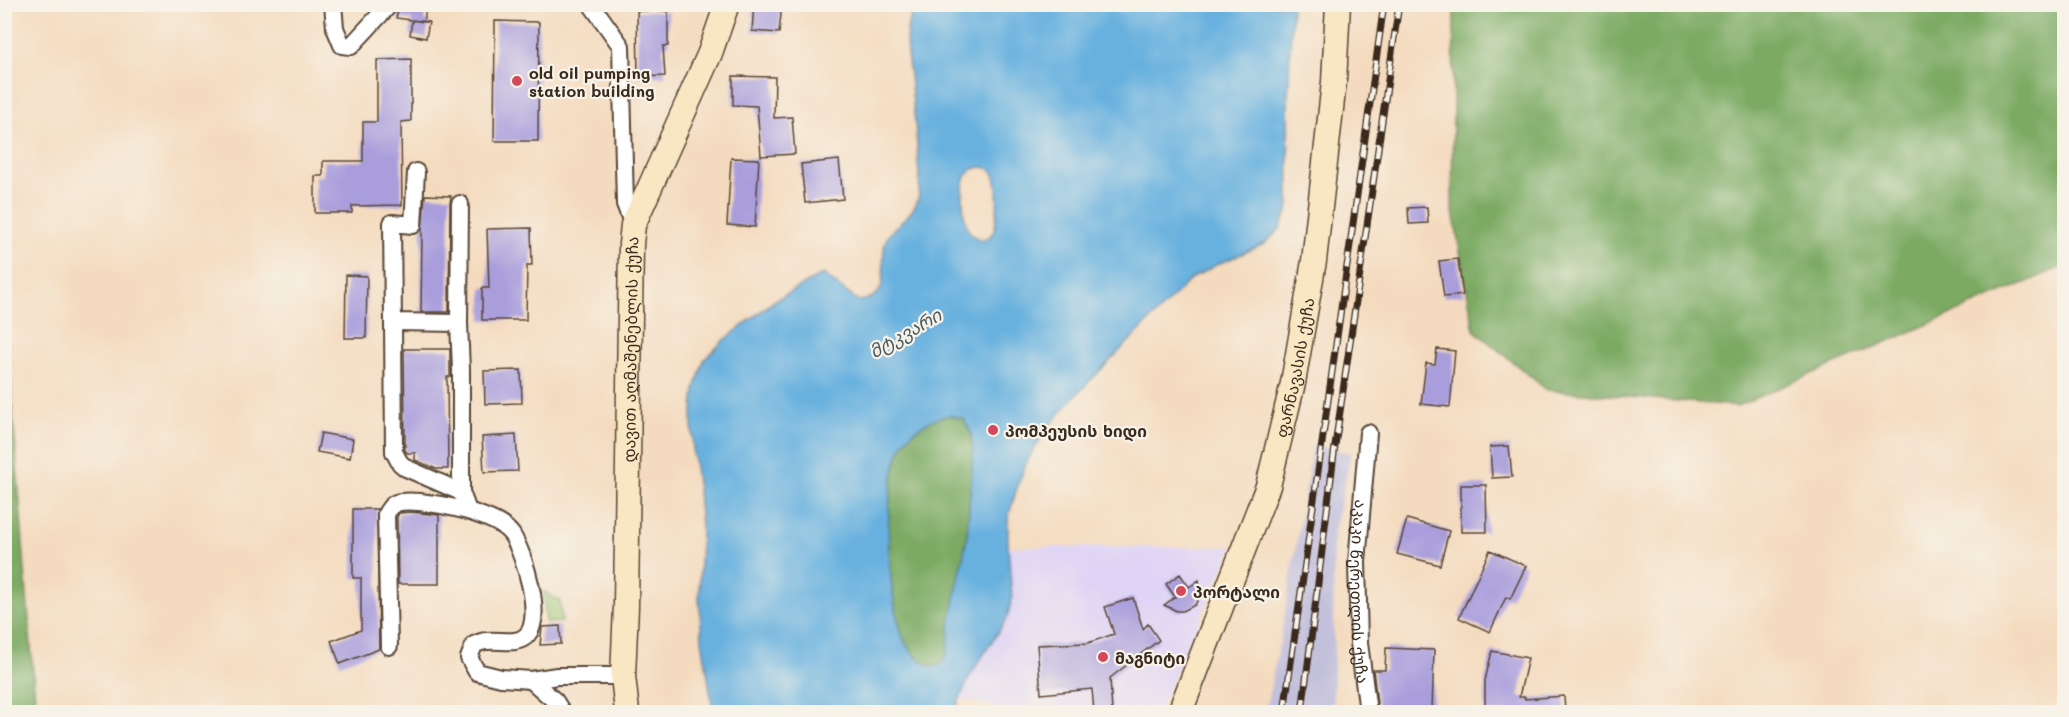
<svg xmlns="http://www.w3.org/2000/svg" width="2069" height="717" font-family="Mali,'Noto Sans Georgian',sans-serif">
  <rect width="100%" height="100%" fill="#f7f3e8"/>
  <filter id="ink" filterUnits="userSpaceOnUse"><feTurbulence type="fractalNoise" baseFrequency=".0167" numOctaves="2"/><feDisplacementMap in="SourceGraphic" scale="12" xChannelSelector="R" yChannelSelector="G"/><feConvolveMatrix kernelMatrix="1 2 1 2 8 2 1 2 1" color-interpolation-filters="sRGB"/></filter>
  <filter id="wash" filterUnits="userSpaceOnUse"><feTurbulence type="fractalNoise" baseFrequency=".008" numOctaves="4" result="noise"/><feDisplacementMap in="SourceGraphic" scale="24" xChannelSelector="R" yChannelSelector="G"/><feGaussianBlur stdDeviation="1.35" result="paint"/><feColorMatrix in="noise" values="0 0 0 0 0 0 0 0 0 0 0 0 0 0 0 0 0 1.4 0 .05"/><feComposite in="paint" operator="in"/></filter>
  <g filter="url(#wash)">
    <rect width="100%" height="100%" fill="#f4dbbf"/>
    <!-- built -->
    <path fill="#dfd4f5" d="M1008 547H1233L1158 712H1016L960 698 971 674 989 648 1012 598Z"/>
    <!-- industrial -->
    <path fill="#c3c0db" d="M1313 445 1351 453 1333 535 1334 676 1332 712H1265L1280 641Z"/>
    <!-- green -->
    <path fill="#9bc571" stroke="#6b7848" stroke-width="1.5" d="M543 591 560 601 562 622 546 623Z"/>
    <!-- forest -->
    <path fill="#7caa63" stroke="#5c6a40" stroke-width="1.5" d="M1454 5H2064V266L1737 406 1547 390 1474 330 1452 206Z
      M4 310H5L36 712H5Z
      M949 415 964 419 971 433 973 450 967 537 950 624 947 653 941 664 934 667C920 662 910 653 904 640 887 597 879 478 906 440 916 426 934 418 949 415Z"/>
    <!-- water -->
    <path fill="#67b1df" stroke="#516e7e" stroke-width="1.5" fill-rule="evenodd" d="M918 4 1292 5 1288 102 1289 207 1280 229 1264 244 1216 265 1191 279 1074 397 1046 430 1026 463 1016 491 1008 518V547L1012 598 1007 618 971 674 960 698 955 712H721L713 710 702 640 699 597 701 528 698 490 693 453 692 420 695 389 704 360 722 342 774 301 823 274 858 301C895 297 879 267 885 243 890 225 913 218 918 199 921 188 919 174 918 163 917 134 913 105 910 76 908 59 904 42 908 25 909 18 914 11 918 4ZM982 167C984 167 990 169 991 170 1000 179 999 226 991 235 989 237 986 238 983 240 976 238 971 235 968 229 963 216 959 183 969 172 972 168 977 168 982 167ZM949 415 964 419 971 433 973 450 967 537 950 624 947 653 941 664 934 667C920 662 910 653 904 640 887 597 879 479 906 440 916 426 934 418 949 415Z"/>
    <g id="blocks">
      <!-- building -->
      <path fill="#a99ddc" d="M400 4 426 7 424 22 396 18Z
        M754 4H782L779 33 752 31Z
        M637 11H668V46H663L665 76 638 77Z
        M412 20 429 22 426 38 410 35Z
        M495 21 539 22 538 141H494Z
        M411 59V121L401 122 402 205 352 206V213H315V176H323V161H363V122H377V60Z
        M733 76 775 77 774 118 792 117 795 154 761 156 757 106 733 105Z
        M731 158 759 159 755 227 727 225Z
        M839 160 843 199 805 203 801 164Z
        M425 195 451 196 450 204 449 312H421L422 231Z
        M1427 207 1428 223 1409 224 1408 208Z
        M531 228 532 265H527L526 320H482V288H489L487 229Z
        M1458 259 1463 295 1444 297 1439 261Z
        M346 275 367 276 366 338H345Z
        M404 349H450V377H447L448 469H436L415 460V453H407L405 450Z
        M1437 349 1455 351 1450 407 1421 404 1426 363 1435 364Z
        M521 370 522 403 485 404 484 371Z
        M321 433 353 439 350 458 317 452Z
        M516 435 518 471 484 472 482 437Z
        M1509 446 1512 477 1492 478 1490 447Z
        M1461 485H1486L1487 532H1461Z
        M353 509H377L379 649 340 664 331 641 361 630V578H353Z
        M411 512 439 515V584H398L397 517 399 513Z
        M1407 519 1449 531 1440 565 1397 554Z
        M1490 550 1526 566 1510 599 1506 597 1490 632 1459 618Z
        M1180 574 1189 587 1199 580 1201 594 1195 605 1183 611H1177L1164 605 1175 597 1166 584Z
        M1133 598 1143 629 1148 624 1159 640 1110 678 1112 712H1094L1092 689 1041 694 1037 645 1088 643 1114 634 1105 607Z
        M560 626 561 644 540 645 542 627Z
        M1386 648 1434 650 1432 712H1378L1373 670H1385Z
        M1492 651 1528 658 1519 697H1525V699L1564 696 1565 712H1485V680Z"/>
    </g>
  </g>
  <g filter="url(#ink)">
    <use href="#blocks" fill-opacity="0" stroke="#574536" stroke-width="1.5"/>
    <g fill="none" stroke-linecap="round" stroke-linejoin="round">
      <defs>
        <g id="minor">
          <path d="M333 4 335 28 342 45 351 46 390 4"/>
          <path d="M591 4 621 46 625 204 633 225"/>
          <path d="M416 172 413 225 392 223 393 322 459 323 461 370V492L468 511C482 516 503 522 512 535 524 554 544 617 527 635 517 646 500 639 487 641 483 641 478 643 474 645L469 658 477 672 501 678 531 680 557 676H623"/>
          <path d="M393 322 394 452 400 463 406 468 461 492"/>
          <path d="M459 323 460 204"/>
          <path id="s1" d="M1368 433 1357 562 1359 643 1368 712"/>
          <path d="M389 646 386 514C389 509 391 505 396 503 412 498 452 507 468 511"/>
          <path d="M531 680 555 701 562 712"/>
        </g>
        <g id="secondary">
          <path id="s2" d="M627 712 623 676 626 606 631 244 633 225 710 53 727 4"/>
          <path id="s3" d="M1180 712 1268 486 1293 383 1314 261 1334 82 1338 4"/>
        </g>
      </defs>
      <!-- minor casing -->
      <use href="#minor" stroke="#574536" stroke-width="20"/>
      <!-- secondary casing -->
      <use href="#secondary" stroke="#574536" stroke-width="27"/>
      <!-- minor -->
      <use href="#minor" stroke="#fff" stroke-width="16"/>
      <!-- secondary -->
      <use href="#secondary" stroke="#f9e7c3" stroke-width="24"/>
      <defs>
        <path id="rail" d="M1284 712 1384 4
          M1302 712 1335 446 1399 4"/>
      </defs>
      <!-- rail casing -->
      <use href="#rail" stroke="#3b2a1e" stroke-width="7"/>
      <!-- rail -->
      <use href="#rail" stroke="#f7f3e8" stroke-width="4.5" stroke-dasharray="14" stroke-linecap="butt"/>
    </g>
  </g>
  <!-- markers -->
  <g fill="#d1495b" stroke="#f7f3e8" stroke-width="2">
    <circle cx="517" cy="81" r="6"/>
    <circle cx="993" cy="430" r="6"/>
    <circle cx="1181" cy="591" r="6"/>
    <circle cx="1103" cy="657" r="6"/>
  </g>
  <g text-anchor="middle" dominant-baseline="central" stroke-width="4.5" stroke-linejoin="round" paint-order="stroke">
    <!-- poi labels -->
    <g font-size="16" font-weight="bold" fill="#3b2a1e" stroke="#f7f3e8" text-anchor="start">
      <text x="529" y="72">old oil pumping<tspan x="529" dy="18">station building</tspan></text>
      <text x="1005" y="430">პომპეუსის ხიდი</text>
      <text x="1193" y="591">პორტალი</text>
      <text x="1115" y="657">მაგნიტი</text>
    </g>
    <!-- street labels -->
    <g font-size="16" fill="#3b2a1e" stroke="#f7f3e8">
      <text stroke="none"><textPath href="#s2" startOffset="363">დავით აღმაშენებლის ქუჩა</textPath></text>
      <text stroke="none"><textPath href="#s3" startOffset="364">ფარნავასის ქუჩა</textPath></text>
      <text stroke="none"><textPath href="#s1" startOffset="159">აკაკი წერეთლის ქუჩა</textPath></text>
    </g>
    <!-- water labels -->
    <g font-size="18" font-style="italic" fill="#4a5962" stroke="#f7f3e8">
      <text transform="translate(905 333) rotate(-30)">მტკვარი</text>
    </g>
  </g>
  <!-- margin -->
  <rect width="2069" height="717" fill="none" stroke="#f7f3e8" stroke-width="24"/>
</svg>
